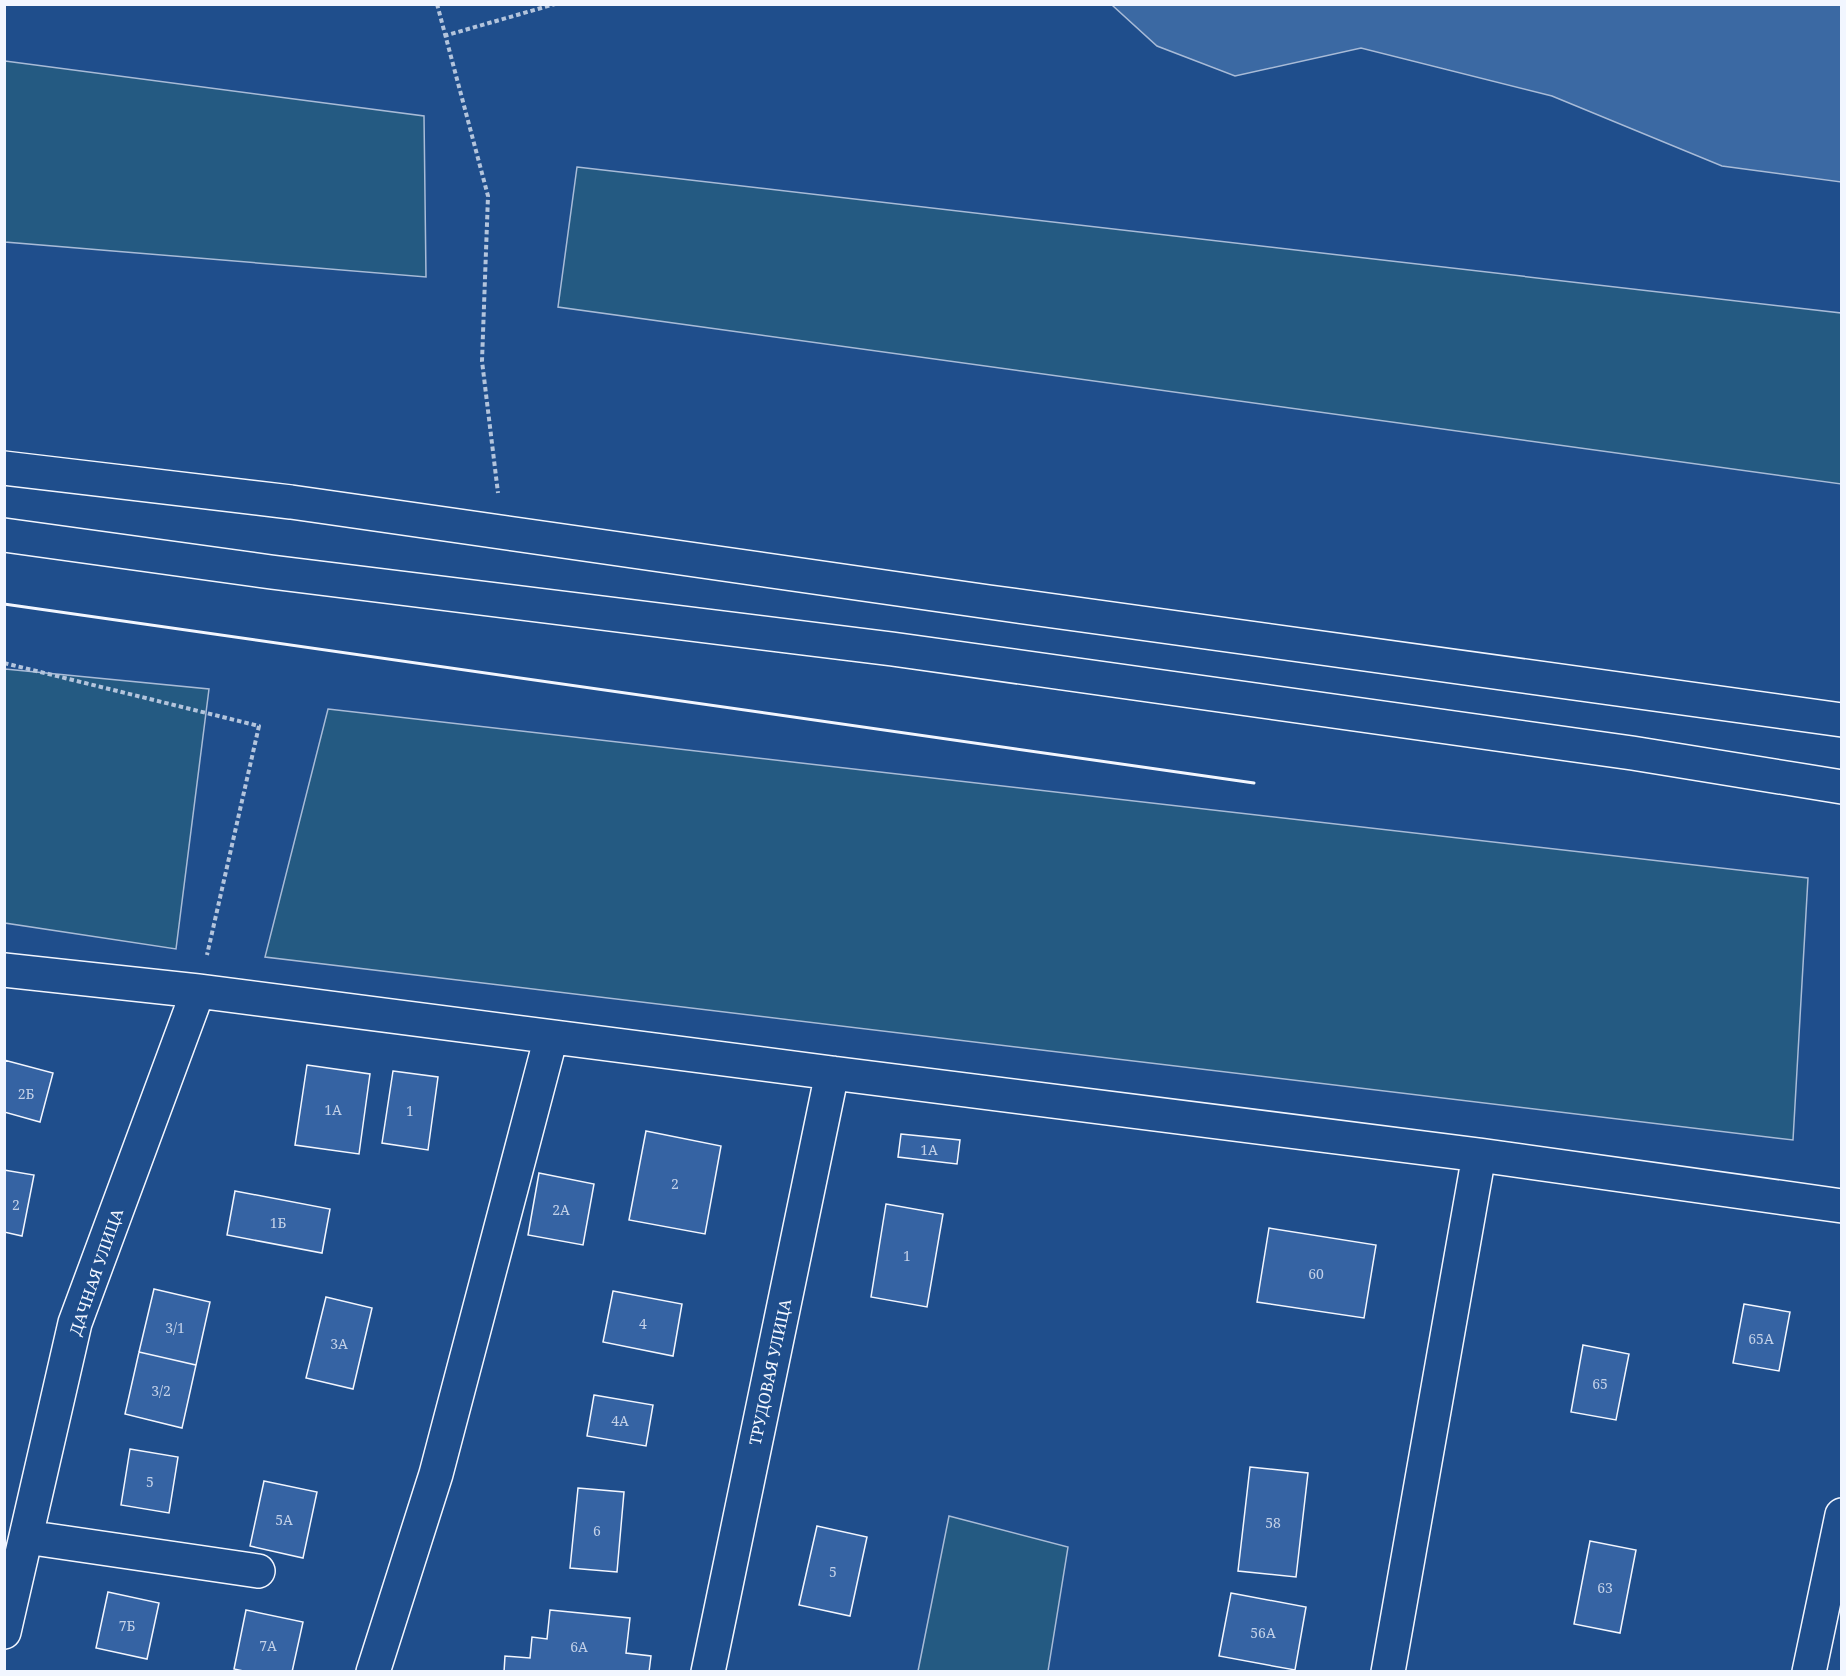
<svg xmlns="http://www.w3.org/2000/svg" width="1846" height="1676" font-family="'Noto Serif',serif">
  <rect width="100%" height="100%" fill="#1f4e8c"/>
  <!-- green -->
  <path fill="#245a82" stroke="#a8bbd7" stroke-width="1.5" d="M5 61 424 116 426 277 5 242Z
    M577 167 1841 313V484L558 307Z
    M5 669 209 689 176 949 5 923Z
    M328 709 1808 878 1793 1140 265 957Z
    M949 1516 1068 1547 1048 1671H918Z"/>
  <!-- water -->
  <path fill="#3b69a3" stroke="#a8bbd7" stroke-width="1.5" d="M1112 5H1841V182L1722 166 1552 96 1361 48 1235 76 1157 46Z"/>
  <!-- building -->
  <path fill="#3563a3" stroke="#f2f6ff" stroke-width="1.5" d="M4 1060 53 1073 40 1122 4 1112Z
    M307 1065 370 1074 359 1154 295 1145Z
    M393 1071 438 1077 428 1150 382 1143Z
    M646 1131 721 1146 705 1234 629 1220Z
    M901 1134 960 1140 957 1164 898 1157Z
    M4 1170 34 1175 22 1236 4 1232Z
    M539 1173 594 1184 583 1245 528 1235Z
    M235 1191 330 1209 322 1253 227 1235Z
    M886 1204 943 1214 927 1307 871 1297Z
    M1269 1228 1376 1245 1364 1318 1257 1302Z
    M154 1289 210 1302 196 1365 139 1352Z
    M613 1291 682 1304 673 1356 603 1342Z
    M326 1297 372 1308 353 1389 306 1378Z
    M1744 1304 1790 1312 1779 1371 1733 1363Z
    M1583 1345 1629 1354 1616 1420 1571 1412Z
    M139 1352 196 1365 182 1428 125 1414Z
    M594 1395 653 1405 646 1446 587 1436Z
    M130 1449 178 1457 169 1513 121 1505Z
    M1250 1467 1308 1473 1296 1577 1238 1571Z
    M264 1481 317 1492 303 1558 250 1546Z
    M578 1488 624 1492 617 1572 570 1568Z
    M817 1526 867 1537 850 1616 799 1605Z
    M1590 1541 1636 1550 1620 1633 1574 1624Z
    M108 1592 159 1603 147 1659 96 1648Z
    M1231 1593 1306 1607 1295 1670 1219 1656Z
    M246 1610 303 1622 292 1672H248L234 1669Z
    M550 1610 630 1618 626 1653 651 1656 649 1672H504L505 1656 530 1658 532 1637 547 1639Z"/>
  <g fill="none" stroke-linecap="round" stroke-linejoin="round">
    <defs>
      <path id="minor" d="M4 970 198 991 832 1073 1479 1155 1388 1672
        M1479 1155 1842 1206
        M26 1537 258 1571
        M4 1632 75 1323 198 991
        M373 1672 436 1474 551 1037
        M708 1672 832 1073
        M1809 1672 1842 1515"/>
      <path id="major" d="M4 468 291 502 989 602 1842 720
        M4 535 271 572 892 649 1632 753 1842 787"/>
    </defs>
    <!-- minor casing -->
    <use href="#minor" stroke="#f2f6ff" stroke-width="36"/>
    <!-- major casing -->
    <use href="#major" stroke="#f2f6ff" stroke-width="36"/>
    <!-- path -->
    <path stroke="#b3c4dc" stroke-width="4" stroke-dasharray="4.5 3" stroke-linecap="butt" d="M437 4 488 196 482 361 498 493
      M444 36 555 4
      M4 663 259 726 207 955"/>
    <!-- minor -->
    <use href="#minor" stroke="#1f4e8c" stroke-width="33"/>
    <!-- major -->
    <use href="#major" stroke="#1f4e8c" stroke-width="33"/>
    <!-- wall -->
    <path stroke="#f2f6ff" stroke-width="3" d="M4 604 1254 783"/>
  </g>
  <g text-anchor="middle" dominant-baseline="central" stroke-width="4.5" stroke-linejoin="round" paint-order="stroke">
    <!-- number labels -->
    <g font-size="14" fill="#c3d1e8">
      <text x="26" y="1093">2Б</text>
      <text x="333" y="1109">1А</text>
      <text x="410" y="1110">1</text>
      <text x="929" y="1149">1А</text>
      <text x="675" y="1183">2</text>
      <text x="16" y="1204">2</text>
      <text x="561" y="1209">2А</text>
      <text x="278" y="1222">1Б</text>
      <text x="907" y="1255">1</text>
      <text x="1316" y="1273">60</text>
      <text x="643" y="1323">4</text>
      <text x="175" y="1327">3/1</text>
      <text x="1761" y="1338">65А</text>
      <text x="339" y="1343">3А</text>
      <text x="1600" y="1383">65</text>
      <text x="161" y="1390">3/2</text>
      <text x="620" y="1420">4А</text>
      <text x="150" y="1481">5</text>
      <text x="284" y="1519">5А</text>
      <text x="1273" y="1522">58</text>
      <text x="597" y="1530">6</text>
      <text x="833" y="1571">5</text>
      <text x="1605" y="1587">63</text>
      <text x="127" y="1625">7Б</text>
      <text x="1263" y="1632">56А</text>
      <text x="268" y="1645">7А</text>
      <text x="579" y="1646">6А</text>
    </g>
    <!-- street labels -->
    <g font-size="16" fill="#f2f6ff" stroke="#1f4e8c">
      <text transform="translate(96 1272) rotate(-71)">ДАЧНАЯ УЛИЦА</text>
      <text transform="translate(770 1372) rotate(-78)">ТРУДОВАЯ УЛИЦА</text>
    </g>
  </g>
  <!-- border -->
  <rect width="1846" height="1676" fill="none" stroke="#f2f6ff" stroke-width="12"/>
</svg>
